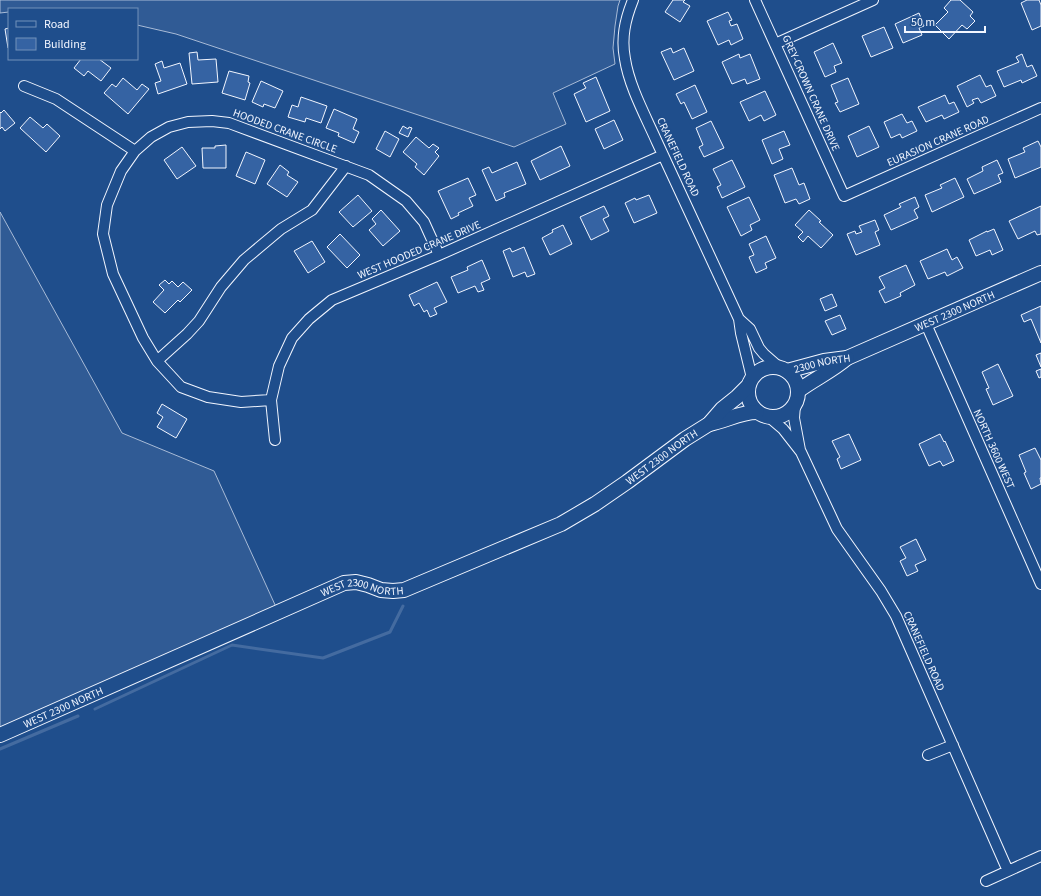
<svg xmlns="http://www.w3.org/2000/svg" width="1041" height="896" font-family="'Source Sans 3',sans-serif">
  <rect width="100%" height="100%" fill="#1f4e8c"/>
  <!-- built -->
  <path fill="#305b95" stroke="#a8bbd7" d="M0 0H620L618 6 615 26 613 48 615 64 553 93 566 124 514 147 176 34 137 25V9H9V12L0 13Z
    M0 212 122 433 214 471 276 607 0 729Z"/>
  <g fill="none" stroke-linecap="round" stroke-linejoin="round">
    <!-- stream -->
    <path stroke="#446ba0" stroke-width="3" d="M95 709 232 645 323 658 390 632 403 606
      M0 749 78 716"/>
  </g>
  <!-- building -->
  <path fill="#3563a3" stroke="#f2f6ff" d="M673 0H685L683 2 690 6 680 22 665 12Z
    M951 0H960L973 12 970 16 975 21 967 29 962 25 949 39 935 25 948 12 944 8Z
    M1027 0H1039L1041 5V26L1032 30 1021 3Z
    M728 12 732 20 729 21 731 26 737 24 743 39 731 45 729 40 718 45 707 21Z
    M919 13 924 26 919 28 922 35 903 43 895 24Z
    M884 27 893 48 871 57 862 36Z
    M9 28V48H8L5 29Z
    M833 43 842 63 834 66 836 72 825 77 814 52Z
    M671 48 673 53 684 48 694 71 674 80 661 52Z
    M197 52 198 60 216 59 218 82 192 84 189 53Z
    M739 54 740 58 750 54 760 79 747 84 745 79 732 84 722 62Z
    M1022 54 1027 67 1032 65 1037 76 1022 83 1021 80 1004 87 997 71 1019 62 1016 57Z
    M81 59H99L111 68 101 81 88 71 84 76 74 68Z
    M162 61 164 68 180 63 187 84 158 94 155 83 161 81 155 64Z
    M229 71 249 76 248 82 250 83 245 100 222 93Z
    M980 75 986 87 991 85 996 96 981 103 978 98 972 100 974 103 967 107 957 86Z
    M596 77 610 111 586 122 574 94 586 88 583 83Z
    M123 78 137 90 142 84 149 89 128 114 104 93 112 84 116 87Z
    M848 78 859 104 840 112 835 103 838 102 831 85Z
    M261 81 283 91 275 108 264 104 263 107 252 102Z
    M695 85 707 112 692 119 684 102 681 104 676 94Z
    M765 91 776 115 764 121 761 115 749 121 740 102Z
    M945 95 949 104 954 102 959 112 944 119 942 115 926 122 918 107Z
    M301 97 327 106 321 123 306 118 305 122 288 117 292 105 298 107Z
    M334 109 357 119 353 129 359 132 354 143 338 136 339 133 326 128Z
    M4 110 15 123 5 131 2 127 0 129V112L1 113Z
    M902 114 907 123 912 121 917 131 902 138 900 134 891 138 884 122Z
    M30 117 43 128 47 124 60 136 46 152 20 128Z
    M614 120 623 140 604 149 595 129Z
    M711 121 724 148 704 157 699 147 703 145 696 128Z
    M403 126 408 129 409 127 412 128 408 137 399 133Z
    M869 126 879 147 857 157 848 136Z
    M385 131 399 139 390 157 376 149Z
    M784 131 790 145 779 149 783 159 772 164 762 140Z
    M416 137 429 148 433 144 439 148 435 152 439 156 424 175 415 167 417 164 403 152Z
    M1038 141 1041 147V167L1015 178 1008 159 1025 152 1023 148Z
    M226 145V168H203L202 148H215V146Z
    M561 146 570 166 540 180 531 161Z
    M182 147 196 166 177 179 164 160Z
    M246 152 265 160 255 184 236 176Z
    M732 160 745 187 722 198 717 187 721 185 713 169Z
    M997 160 1003 173 998 175 1001 182 974 194 967 179 983 171 982 167Z
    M517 162 526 184 504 193 505 197 496 201 482 170 489 167 492 173Z
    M280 165 289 172 287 175 298 182 287 197 267 184Z
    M792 168 799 185 804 183 810 199 799 204 796 199 785 203 774 175Z
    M468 178 476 195 469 198 473 206 458 213 459 215 451 219 438 191Z
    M955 178 964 197 932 212 925 195 942 188 940 185Z
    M358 195 372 211 353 227 339 212Z
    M649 195 657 213 634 223 625 203 635 198 636 200Z
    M749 197 760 220 750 225 752 230 741 236 727 207Z
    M915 197 919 207 914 210 918 218 891 230 884 215 901 207 899 204Z
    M604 206 609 216 603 219 609 231 591 240 580 217Z
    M1041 206V234L1037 235 1035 231 1018 239 1009 221Z
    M381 210 400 231 383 246 369 230 376 224 372 219Z
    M809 210 821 221 819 222 833 235 821 248 808 236 803 242 798 237 803 232 795 225Z
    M875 220 879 230 875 232 880 245 856 255 847 234 855 231 856 234 862 232 859 226Z
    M563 225 572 244 550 255 542 238 553 232 552 230Z
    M994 229 1003 250 992 255 990 250 976 256 969 240 987 231V232Z
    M340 234 360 255 347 268 327 247Z
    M766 236 776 258 765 263 767 268 756 273 749 257 754 255 749 244Z
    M312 241 325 262 308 273 294 251Z
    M524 247 535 274 527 277 525 272 513 277 503 251 510 248 512 252Z
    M947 249 952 260 957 257 963 268 947 276 945 272 928 279 920 261Z
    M482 260 490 279 481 283 484 290 478 292 475 286 458 293 451 277 468 270 467 267Z
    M906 265 915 285 900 293 901 296 885 303 879 291 885 288 879 277Z
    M165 280 169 284 172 281 178 287 183 282 192 290 180 302 178 300 165 313 153 302 164 290 159 285Z
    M437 282 447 302 434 308 437 314 430 317 427 310 424 312 419 303 414 306 409 295Z
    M832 294 837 306 825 311 820 299Z
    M1041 306V343L1031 319 1024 322 1021 315Z
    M840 315 846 329 832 335 825 321Z
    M1041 353V367L1036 355Z
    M998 364 1013 396 993 405 986 389 989 388 982 372Z
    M1041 369V377L1039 378 1036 371Z
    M162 404 187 419 176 438 157 427 163 417 157 413Z
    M849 434 861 460 841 469 837 459 840 457 832 441Z
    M940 434 944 442 945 441 954 461 943 466 940 461 929 466 919 444Z
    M1035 448 1041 460V478H1040L1041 484 1031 489 1024 473 1026 472 1019 455Z
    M916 539 926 560 915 565 918 571 907 576 900 561 906 558 900 547Z"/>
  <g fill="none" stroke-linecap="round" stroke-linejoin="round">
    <defs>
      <path id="street" d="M633 0C625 20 621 38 625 59 629 86 646 117 657 142 684 201 712 260 739 319L741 333 752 378
        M755 0 844 196 1041 108
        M775 44 873 0
        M24 86 56 99 135 151
        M739 319 750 329 759 348 764 354 780 368
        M926 324 1041 584
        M157 361 187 334 199 321 221 287 244 260 281 229 312 210 346 166
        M271 400 241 402 208 397 181 387 157 361 143 338 113 274 103 234 107 205 121 171 135 151 151 137 169 127 188 122 212 121 229 123 369 175 406 201 424 222 439 255
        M795 405 794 418 800 450
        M770 418 783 429 801 452 837 529 881 591 896 616 1008 871
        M275 440 271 400 279 366 292 338 309 319 332 300 439 255 663 155
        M928 755 953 745
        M986 881 1041 856"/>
      <g id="secondary">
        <circle cx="773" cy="392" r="25"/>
        <path id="s1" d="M787 371 824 361 847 358 1041 273"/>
        <path d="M798 391C814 379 832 371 847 358"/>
        <path d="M709 424C726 421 740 412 757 412"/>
        <path id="s2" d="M0 735 344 583 356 582 368 585 381 590 393 591 404 590 561 524 595 504 627 482 685 439 709 424 722 409 737 397 748 386"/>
      </g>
    </defs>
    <!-- street casing -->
    <use href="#street" stroke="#f2f6ff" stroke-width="12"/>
    <!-- secondary casing -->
    <use href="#secondary" stroke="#f2f6ff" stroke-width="16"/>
    <!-- street -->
    <use href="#street" stroke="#1f4e8c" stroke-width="10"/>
    <!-- secondary -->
    <use href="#secondary" stroke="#1f4e8c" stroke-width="14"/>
  </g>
  <g text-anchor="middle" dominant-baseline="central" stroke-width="3" stroke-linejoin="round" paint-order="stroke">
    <!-- street labels -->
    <g font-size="11" fill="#f2f6ff" stroke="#1f4e8c">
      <text transform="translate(811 93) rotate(66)">GREY-CROWN CRANE DRIVE</text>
      <text transform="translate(285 131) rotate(20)">HOODED CRANE CIRCLE</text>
      <text transform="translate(938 141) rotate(-24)">EURASION CRANE ROAD</text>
      <text transform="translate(678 157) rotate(65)">CRANEFIELD ROAD</text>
      <text transform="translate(419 250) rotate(-23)">WEST HOODED CRANE DRIVE</text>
      <text stroke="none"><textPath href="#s1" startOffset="179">WEST 2300 NORTH</textPath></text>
      <text stroke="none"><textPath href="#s1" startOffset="36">2300 NORTH</textPath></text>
      <text transform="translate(994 449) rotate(66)">NORTH 3600 WEST</text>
      <text stroke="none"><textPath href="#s2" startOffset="729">WEST 2300 NORTH</textPath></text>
      <text stroke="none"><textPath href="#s2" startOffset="394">WEST 2300 NORTH</textPath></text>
      <text transform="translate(924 651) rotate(66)">CRANEFIELD ROAD</text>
      <text stroke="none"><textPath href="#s2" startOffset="69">WEST 2300 NORTH</textPath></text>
    </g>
  </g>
  <!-- legend -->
  <rect x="8" y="8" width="130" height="52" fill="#1f4e8c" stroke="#7391ba"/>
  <rect x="16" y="21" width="20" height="6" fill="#1f4e8c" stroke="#7391ba"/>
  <text x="44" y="28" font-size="12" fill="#f2f6ff">Road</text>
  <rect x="16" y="38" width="20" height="12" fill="#3563a3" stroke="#7391ba"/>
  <text x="44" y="48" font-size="12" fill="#f2f6ff">Building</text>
  <!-- scale -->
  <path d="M905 26v6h80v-6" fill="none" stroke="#f2f6ff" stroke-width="2"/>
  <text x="911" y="26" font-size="12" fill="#f2f6ff" stroke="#1f4e8c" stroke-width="3" paint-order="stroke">50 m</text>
</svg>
